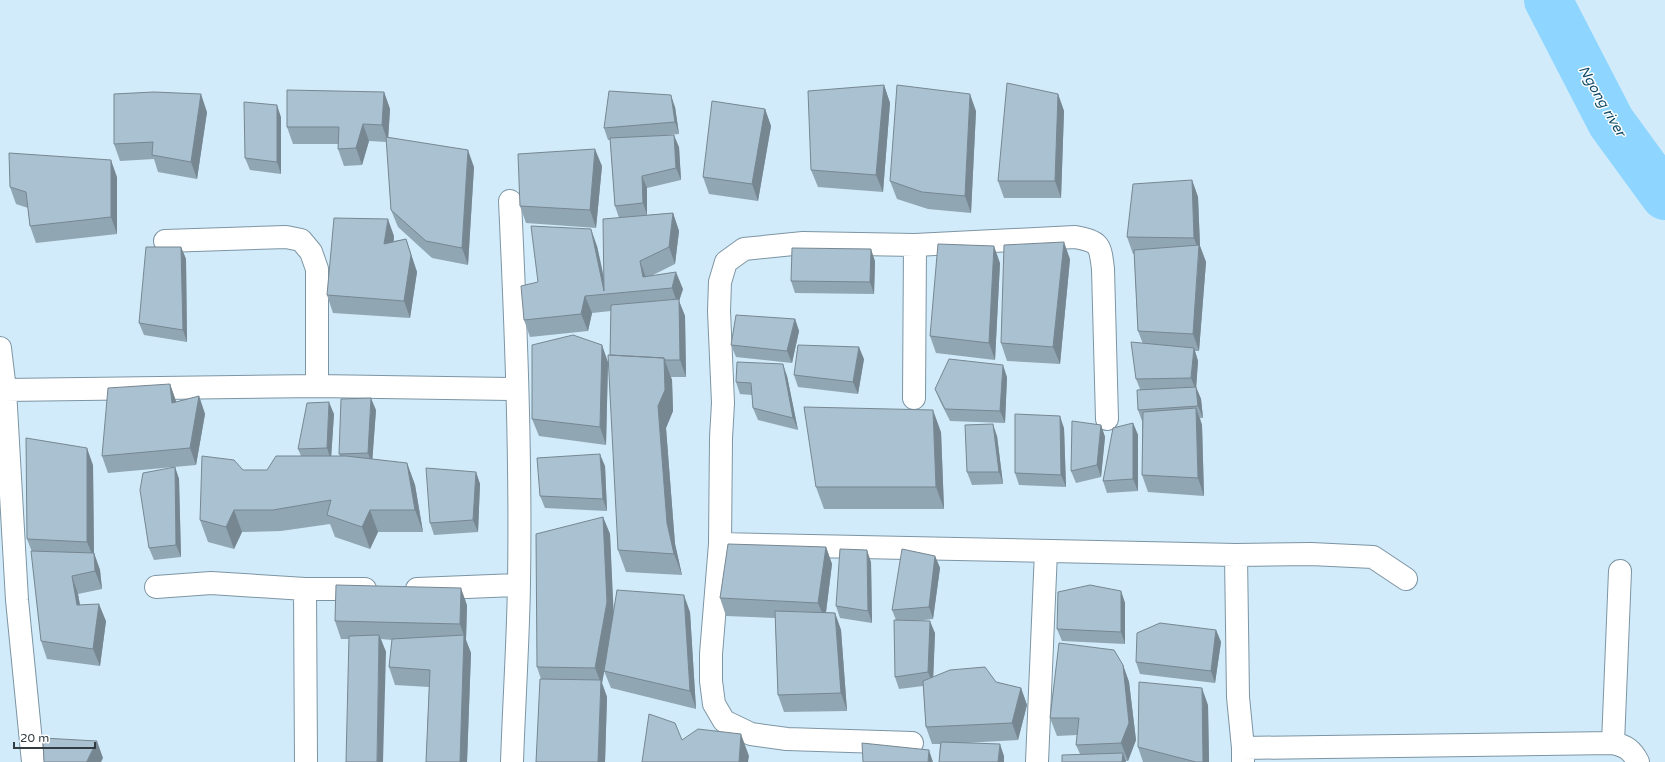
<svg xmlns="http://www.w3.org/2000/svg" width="1665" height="762" font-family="'Varela Round',sans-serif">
  <rect width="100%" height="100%" fill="#d1ebfa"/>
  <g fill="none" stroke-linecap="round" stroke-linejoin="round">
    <!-- river -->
    <path stroke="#8ed6ff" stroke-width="48" d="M1548 0 1611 122 1665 196"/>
    <defs>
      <path id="minor" d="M510 201C516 329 521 457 519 584 518 643 514 703 512 762
        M165 241 286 237 301 240 311 252 317 269V386
        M0 348 5 390 17 600 33 762
        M5 390 317 386 516 389
        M914 398 915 245
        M720 544 721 438 723 403 719 311 720 282 726 262 744 249 803 243 915 245 1075 237C1100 242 1100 244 1103 269L1107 419
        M1236 555 1238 697 1243 748V762
        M156 587 211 583 305 589H365
        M305 589 306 762
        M417 589 519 585
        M912 743 787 739 751 734 724 721 714 704 711 681V654L720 544 1236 555 1311 554 1373 557 1406 579
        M1613 743 1620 571
        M1243 748 1613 743C1626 746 1632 750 1638 762
        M1037 762 1046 551"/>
    </defs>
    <!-- minor casing -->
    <use href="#minor" stroke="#7d95a3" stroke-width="24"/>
    <!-- minor -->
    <use href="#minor" stroke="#fff" stroke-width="22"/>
  </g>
  <!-- wall -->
  <path fill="#91a6b3" d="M884 85 890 103 883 192 818 187 811 170Z
    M384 92 390 109 388 137 474 167 468 265 432 258 398 227 391 210 387 142 369 141 362 165 344 166 338 149V144H293L287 127Z
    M1058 94 1064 111 1061 198H1004L998 181Z
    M675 107 679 134 657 136 679 147 681 180 647 188V215L673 213 679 231 675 264 651 276 683 289 679 301 685 316 686 377H671L672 380 673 411 666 428 675 544 682 575 626 572 618 550 610 355 611 311 592 313 588 331 530 337 524 320 538 282 597 246 604 277 619 218 615 206 610 140H608L604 128Z
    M765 109 771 126 758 201 709 194 703 177Z
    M976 111 971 213 928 209 897 199 890 181Z
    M207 112 197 179 158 172 154 159 120 161 114 144Z
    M281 117V174L250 170 245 158Z
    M602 166 596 228 526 223 520 206Z
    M117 177V234L36 243 30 226 28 208 16 204 10 187Z
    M1192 180 1198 197 1200 246 1206 262 1199 351H1195L1198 361 1196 387 1201 399 1203 418H1200L1202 425 1204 496 1148 492 1142 475V421L1138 410 1140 389 1136 379 1143 344 1138 331 1134 254H1133L1127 237Z
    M394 236V241L406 239 417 272 410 318 333 313 327 295Z
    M181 247 186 259 187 342 144 335 139 323Z
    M1070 259 1060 364 1007 361 1001 343Z
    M875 261 874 294 795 293 791 281Z
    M1000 263 995 360 936 353 930 336Z
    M795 319 799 331 792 363 736 357 731 345Z
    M864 359 858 394 798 387 794 375Z
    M608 362 606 445 539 436 532 419Z
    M787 376 798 430 758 420 753 408 752 395 740 394 736 382Z
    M1007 377 1005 423 950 421 940 401 935 389Z
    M170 384 176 402 199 396 205 414 196 465 108 473 102 456Z
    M376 410 372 459 407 463 415 485 423 532H378L370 549 335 537 330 524 281 531 242 532 234 549 208 542 200 520 267 470 301 456 298 449 334 414 331 456H340L339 454Z
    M1133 423 1138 435V491L1107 493 1103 481Z
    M1101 425 1105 437 1101 477 1076 483 1071 471Z
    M1064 428 1066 487 1019 485 1015 473Z
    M941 432 944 509H824L816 487Z
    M997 436 1003 484 972 485 967 472Z
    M93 465 94 553 100 570 102 589 78 594 80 605 106 621 100 666 47 659 41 641 32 552 27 539Z
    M605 466 607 511 545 508 540 496Z
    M175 467 179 479 181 557 154 560 149 548Z
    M476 472 480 484 478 532 434 535 430 523Z
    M603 517 610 534 613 613 690 612 696 709 611 688 604 671 605 667 602 683 607 697 605 762H536L541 679 537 667Z
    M826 547 832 564 826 612 835 613 841 630 847 711 784 712 778 695 775 618 726 616 720 598Z
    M935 556 940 568 933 619 915 621 935 633 933 677 996 682 1021 688 1027 705 1018 740 965 743 1004 756V762H939L940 744H932L926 727 923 686 899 689 895 677 896 620 892 610Z
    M871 562 872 623 840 618 836 606Z
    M1121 591 1125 603V644L1062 641 1057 629Z
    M467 605 466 640 471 653 467 762H426L429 687 395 685 389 667 392 640 381 639 386 652 349 639H341L335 621Z
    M1216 630 1221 642 1215 683 1140 674 1136 662Z
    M1123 665 1129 682 1136 740 1128 761H1125L1126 762 1080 754 1076 745 1077 735 1057 736 1050 718Z
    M1208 705 1209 762H1143L1138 747Z"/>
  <!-- shaded-wall -->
  <path fill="#768792" d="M884 85 890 103 883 192 876 175Z
    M384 92 390 109 388 142 382 125Z
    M201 94 207 112 197 179 191 162Z
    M970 94 976 111 971 213 965 196Z
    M1058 94 1064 111 1061 198 1055 181Z
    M671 95 675 107 679 134 675 122Z
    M277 105 281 117V174L277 162Z
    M765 109 771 126 758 201 752 184Z
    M363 124 369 141 362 165 356 148Z
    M674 135 679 147 681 180 676 168Z
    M595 149 602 166 596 228 590 210Z
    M468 150 474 167 468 265 462 248Z
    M111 160 117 177V234L111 217Z
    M642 176 647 188V215L643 203Z
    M1192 180 1198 197 1200 246 1206 262 1199 351 1193 334 1199 252 1194 238Z
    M673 213 679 231 675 264 669 247Z
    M388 219 394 236 391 261 384 244Z
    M591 229 597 246 607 294 604 291Z
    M406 239 417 272 410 318 404 301Z
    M1064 242 1070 259 1060 364 1053 347Z
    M994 246 1000 263 995 360 989 343Z
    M181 247 186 259 187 342 183 330Z
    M871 249 875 261 874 294 870 282Z
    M640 261 646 278 643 277Z
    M676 272 683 289 679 301 685 316 686 377 680 360 678 305 672 288Z
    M585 296 592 313 588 331 581 314Z
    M795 319 799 331 792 363 787 351Z
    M602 345 608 362 606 445 600 427Z
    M859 347 864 359 858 394 853 382Z
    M1194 348 1198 361 1196 390 1191 378Z
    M664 358 672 380 673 411 666 428 675 544 682 575 674 554 667 523 658 406Z
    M783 364 787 376 798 430 793 418Z
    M1003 365 1007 377 1005 423 1000 411Z
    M170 384 176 401 179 420 172 403Z
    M1196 387 1201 399 1203 418 1198 406Z
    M199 396 205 414 196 465 190 448Z
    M371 398 376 410 372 465 368 453Z
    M329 402 334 414 331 460 327 448Z
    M1196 408 1202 425 1204 496 1198 478Z
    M933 410 941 432 944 509 936 487Z
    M1060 416 1064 428 1066 487 1061 475Z
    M1133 423 1138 435V491L1133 479Z
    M993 424 997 436 1003 484 999 472Z
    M1101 425 1105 437 1101 477 1097 465Z
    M87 448 93 465 94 559 87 542Z
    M600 454 605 466 607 511 603 499Z
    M407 463 415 485 423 532 415 510Z
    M175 467 179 479 181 557 176 545Z
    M476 472 480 484 478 532 473 520Z
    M234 510 242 532 234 549 226 527Z
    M370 510 378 532 370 549 362 527Z
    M603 517 610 534 614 619 602 683 607 697 605 762H598L601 683 595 668Z
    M826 547 832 564 825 620 818 603Z
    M867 550 871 562 872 623 868 611Z
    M94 553 100 570 102 589 95 571Z
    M935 556 940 568 933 619 929 607Z
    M72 576 78 594 83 623 77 605Z
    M461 588 467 605 466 640 471 653 467 762H460L464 636 460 624Z
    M1121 591 1125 603V644L1121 632Z
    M684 595 690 612 696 709 690 691Z
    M99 604 106 621 100 666 93 649Z
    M835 613 841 630 847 711 841 693Z
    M930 621 935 633 933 684 928 672Z
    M1216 630 1221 642 1215 683 1211 671Z
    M379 635 386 652 383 762H377Z
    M1123 665 1129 682 1136 740 1128 761 1121 743Z
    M1021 688 1027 705 1018 740 1012 723Z
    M1202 688 1208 705 1209 762H1203Z
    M741 734 749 756 748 762H739Z
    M97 741 103 758 101 762H87V761Z
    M1000 744 1004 756V762H998Z
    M929 750 933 762H928Z
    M1123 753 1126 762H1122Z"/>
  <!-- building -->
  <path fill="#a9c1d0" stroke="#768792" d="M1007 83 1058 94 1055 181H998Z
    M884 85 876 175 811 170 808 91Z
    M897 85 970 94 965 196 922 192 890 181Z
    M287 90 384 92 382 125 363 124 356 148 338 149 339 127H287Z
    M609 91 671 95 675 122 604 128Z
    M154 92 201 94 191 162 152 155 153 142 114 144V94Z
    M712 101 765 109 752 184 703 177Z
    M244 102 277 105V162L245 158Z
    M674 135 676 168 642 176 643 203 615 206 610 138Z
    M386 137 468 150 462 248 426 241 391 210Z
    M595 149 590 210 520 206 518 154Z
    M9 153 111 160V217L30 226 26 192 10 187Z
    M1192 180 1194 238 1127 237 1133 184Z
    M673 213 669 247 640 261 643 277 676 272 672 288 585 296 581 314 524 320 521 286 538 282 531 226 591 229 604 291 603 219Z
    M334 218 388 219 384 244 406 239 411 255 404 301 327 295Z
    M1064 242 1053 347 1001 343 1004 245Z
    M938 244 994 246 989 343 930 336Z
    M1199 245 1193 334 1138 331 1134 250Z
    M146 247H181L183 330 139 323Z
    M792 248 871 249 870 282 791 281Z
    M679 299 680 360H665L664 358 610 355 611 305Z
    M736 315 795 319 787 351 731 345Z
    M573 335 602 345 600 427 532 419V345Z
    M1131 342 1194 348 1191 378 1136 379Z
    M798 345 859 347 853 382 794 375Z
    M608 355 664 358 665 390 658 406 667 523 674 554 618 550Z
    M949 359 1003 365 1000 411 945 409 935 389Z
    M737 362 783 364 793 418 753 408 751 383 736 382Z
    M170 384 172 403 199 396 190 448 102 456 108 388Z
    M1196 387 1198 406 1138 410 1137 390Z
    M371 398 368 453 339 454 341 399Z
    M329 402 327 448 298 449 307 403Z
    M804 407 933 410 936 487H816Z
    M1196 408 1198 478 1142 475 1143 412Z
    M1015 414 1060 416 1061 475 1015 473Z
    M1072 421 1101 425 1097 465 1071 471Z
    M1133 423V479L1103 481 1113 428Z
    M993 424 999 472H967L965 425Z
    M26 438 87 448V542L27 539Z
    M600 454 603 499 540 496 537 458Z
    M202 456 234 460 243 470H267L276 456H346L407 463 415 510H370L362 527 327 515 331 500 273 510H234L226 527 200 520Z
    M175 467 176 545 149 548 140 490 143 473Z
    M426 468 476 472 473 520 430 523Z
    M603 517 607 602 595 668 537 667 536 534Z
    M728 544 826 547 818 603 720 598Z
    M840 549 867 550 868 611 836 606Z
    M902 549 935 556 929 607 892 610Z
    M31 551 94 553 95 571 72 576 77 605 99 604 93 649 41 641Z
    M336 585 461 588 460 624 335 621Z
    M1090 585 1121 591V632L1057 629 1058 592Z
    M617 590 684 595 690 691 604 671Z
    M775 611 835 613 841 693 778 695Z
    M894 620 930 621 928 672 895 677Z
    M1160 623 1216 630 1211 671 1136 662 1137 633Z
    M379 635 377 762H346L349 636Z
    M464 635 460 762H426L430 670 389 667 392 639Z
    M1059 643 1114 650 1123 665 1129 723 1121 743 1076 745 1079 718H1050Z
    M985 667 996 682 1021 688 1012 723 926 727 923 681 950 670Z
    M540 679 601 680 598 762H536Z
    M1139 682 1202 688 1203 762H1196L1138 747Z
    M649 714 675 723 682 740 698 729 741 734 739 762H642Z
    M43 738 97 741 87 761V762H44Z
    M941 742 1000 744 998 762H939Z
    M862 743 929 750 928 762H863Z
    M1123 753 1122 762H1062V755Z"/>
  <g text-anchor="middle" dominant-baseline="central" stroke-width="3" stroke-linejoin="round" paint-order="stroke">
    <!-- water labels -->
    <g font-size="14" font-style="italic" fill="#134c68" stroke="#fff">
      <text transform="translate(1602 101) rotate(60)">Ngong river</text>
    </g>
  </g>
  <!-- scale -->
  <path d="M14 742v6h81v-6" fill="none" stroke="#313b41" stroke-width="2"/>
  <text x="20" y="742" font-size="12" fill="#313b41" stroke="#ffffff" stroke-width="3" paint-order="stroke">20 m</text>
</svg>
